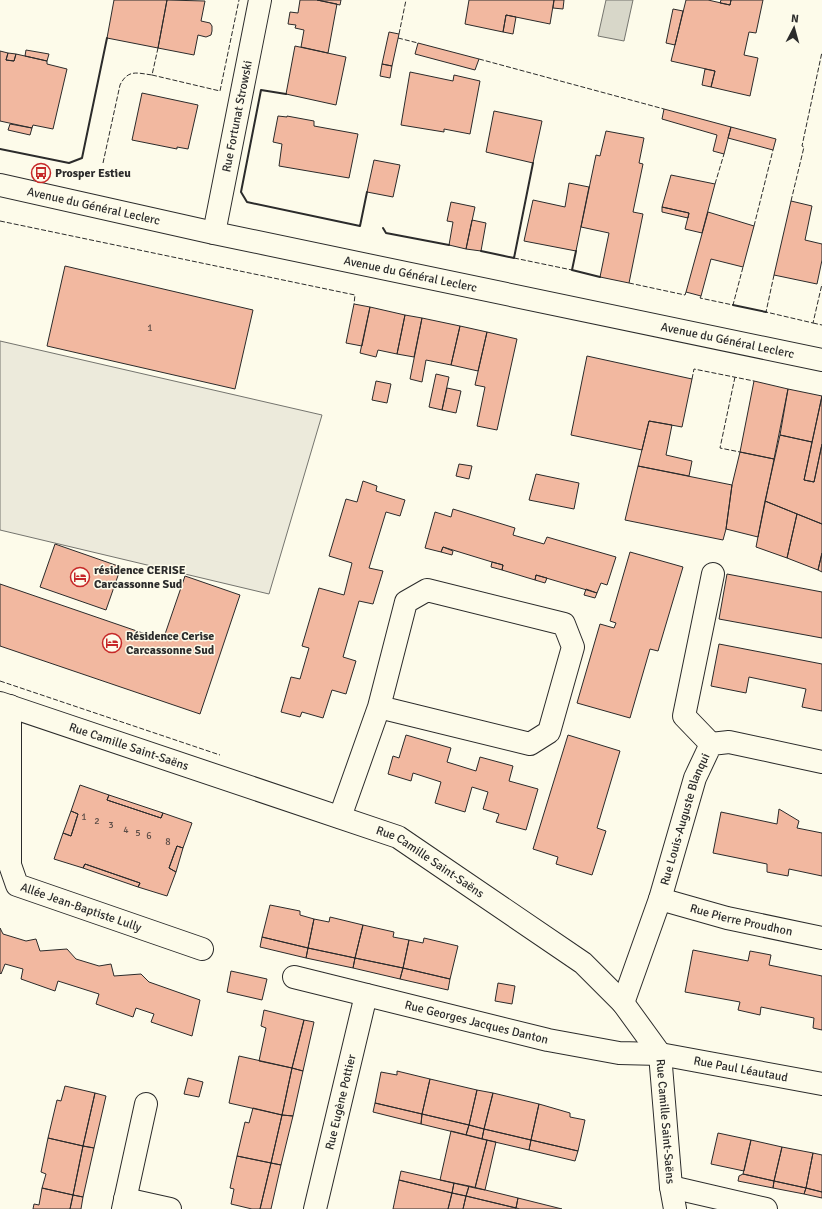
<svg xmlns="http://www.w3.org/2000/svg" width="822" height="1209" font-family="Signika,sans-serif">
  <rect width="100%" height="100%" fill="#fdfbea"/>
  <!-- parking -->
  <path fill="#eceadb" stroke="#74746e" d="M0 341 322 415 269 594 0 530Z"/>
  <!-- water -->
  <path fill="#d8d7c9" stroke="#74746e" d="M606 0H633L624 41 598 36Z"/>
  <!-- building -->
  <path fill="#f2b8a0" stroke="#2b2b2b" d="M114 0H167L158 48 107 38Z
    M167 0 205 1 201 21 210 23 212 26V31L211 35 206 37 198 35 194 55 158 48Z
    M300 0H317L337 4 328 53 301 47 304 30 295 28 296 25 288 24 290 12 298 13Z
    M317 0H341L340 5Z
    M469 0H554L550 24 506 15 503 32 465 24Z
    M554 0H564L563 9 553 8Z
    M686 0H708L730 5 731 0H763L756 33 749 32 744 55 758 58 750 96 711 87 715 71 671 61Z
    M721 0H731L730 5 720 3Z
    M673 9 683 11 675 45 666 43Z
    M506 15 516 17 513 34 503 32Z
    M389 32 399 34 392 66 382 64Z
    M418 43 479 59 475 70 415 54Z
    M295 46 346 57 336 105 286 94Z
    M26 50 49 54 47 61 25 56Z
    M0 51 8 53 6 60 14 61 16 54 47 61V64L67 69 53 129 33 125 32 128 0 121Z
    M8 53 16 54 14 61 6 60Z
    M382 64 392 66 390 78 380 76Z
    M705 69 715 71 711 87 702 85Z
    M410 72 453 81 454 75 480 81 470 134 444 129V132L401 125Z
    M142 93 198 105 188 149 177 147V149L132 140Z
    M664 109 731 127 724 154 713 151 717 135 662 119Z
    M494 111 542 121 533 163 486 152Z
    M278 116 287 117V116L314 121V126L358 134 349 178 279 166 282 144 273 142Z
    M10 124 32 128 30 135 8 130Z
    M731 127 776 139 773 150 728 138Z
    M606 131 644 138 639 163 643 164 633 212 643 214 629 283 600 277 609 233 581 227 596 155 600 156Z
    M374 160 400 165 393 197 367 192Z
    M671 175 715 184 702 233 685 229 689 213 662 207Z
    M569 183 589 187 576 251 524 241 533 200 565 207Z
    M791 201 812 206 805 240 822 244V260L817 284 774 275Z
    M451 202 475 207 466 249 449 245 453 222 447 221Z
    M662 207 689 213 688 218 662 212Z
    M708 212 754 226 743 267 711 259 701 296 686 292Z
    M472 220 486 223 481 251 466 249Z
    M65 266 253 310 235 389 47 346Z
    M354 304 370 307 362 346 346 343Z
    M370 307 405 315 397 354 378 350 376 357 360 353Z
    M405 315 422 318 414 357 397 354Z
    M422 318 460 326 451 365 426 360 422 382 410 379Z
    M460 326 487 332 478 371 451 365Z
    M487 332 517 339 497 430 477 426 485 387 475 385Z
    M587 356 692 379 682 427 649 421 642 450 571 435Z
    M436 374 449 377 442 410 429 407Z
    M376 381 391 384 387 403 372 400Z
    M754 381 788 389 774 459 740 452Z
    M447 388 461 391 456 413 442 410Z
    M788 389 822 396 812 442 780 435Z
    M822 396V444L814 482 804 480Z
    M649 421 672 425 666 455 692 461 689 476 638 466Z
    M780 435 812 442 804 480 814 482 822 444V524L765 501Z
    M740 452 774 459 758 537 726 529 732 485Z
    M459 464 472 466 469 479 456 476Z
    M638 466 732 485 726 529 723 540 625 520Z
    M536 474 579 483 574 509 529 500Z
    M363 481 377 486 376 491 405 500 400 516 386 512 369 568 383 571 373 604 359 601 343 657 356 661 346 694 332 690 323 718 302 712 300 717 281 712 291 677 300 679 309 648 302 646 319 588 344 595 352 563 329 556 346 499 357 502Z
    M765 501 797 514 787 558 756 547Z
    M453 509 515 528 513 535 544 544 547 537 616 557 607 585 601 583 597 593 536 575 535 580 502 570 503 565 492 562 443 547 441 552 425 548 435 512 451 517Z
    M797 514 822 524V553L818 570 787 558Z
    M55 544 121 567 106 610 40 587Z
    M443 547 453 551 452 555 441 552Z
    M630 552 683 567 658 651 650 649 630 718 577 703 600 624 614 628 616 623 610 621Z
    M822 553V572L818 570Z
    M492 562 503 565 502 570 491 567Z
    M727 574 822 592V638L719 619Z
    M536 575 547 578 545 583 535 580Z
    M185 576 240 595 200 714 0 646V584L163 640Z
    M586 589 597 593 595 598 584 595Z
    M719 644 822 664V711L802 707 806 689 749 677 746 693 711 686Z
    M406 735 451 748 447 762 476 771 480 757 513 766 509 781 538 789 526 830 496 822 499 814 483 809 488 792 472 787 465 812 435 803 441 782 413 773 411 781 388 774 393 756 399 758Z
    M568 735 620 751 597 828 606 831 592 875 556 864 558 857 533 849Z
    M80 785 109 795 107 800 161 818 163 813 192 823 183 848 177 846 169 868 176 872 167 896 138 887 140 883 85 864 83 868 54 859 63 833 71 836 78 814 71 811Z
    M109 795 163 813 161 818 107 800Z
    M779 809 799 821 797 828 822 833V876L789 869 788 876 767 872V864L713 853 721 812 777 824Z
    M71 811 78 814 71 836 63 833Z
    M177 846 183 848 176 872 169 868Z
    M85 864 140 883 138 887 83 868Z
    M270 905 300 911V915L314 919 308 948 262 937Z
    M330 917 363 925 355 958 308 948 314 919 329 922Z
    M363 925 394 932 393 937 409 940 403 968 355 958Z
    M0 928 3 934 26 941 36 939 40 951 67 949 76 959 99 966 111 964 114 976 141 974 149 982 200 1000 192 1036 151 1022 154 1014 136 1008 133 1017 96 1004 99 994 58 981 55 991 21 979 23 969 5 964 1 974 0 973Z
    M262 937 308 948 306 958 260 947Z
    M424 938 458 946 450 979 403 968 409 940 423 943Z
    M308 948 355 958 353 968 306 958Z
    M693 950 748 961 750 951 771 955 769 965 822 976V1030L813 1028 814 1018 761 1007 760 1015 738 1010 740 1002 685 992Z
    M355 958 403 968 400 979 353 968Z
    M403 968 450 979 448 990 400 979Z
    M231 971 267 979 262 1000 227 992Z
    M498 983 515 986 512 1004 495 1001Z
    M264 1010 304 1020 292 1068 259 1061 266 1028 261 1026Z
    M304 1020 314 1022 303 1071 292 1068Z
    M239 1056 292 1068 282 1115 229 1103Z
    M292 1068 303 1071 293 1116 282 1115Z
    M397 1071 430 1079 422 1114 375 1103 381 1072 397 1075Z
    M188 1078 203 1082 199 1097 184 1094Z
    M430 1079 477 1090 469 1125 422 1114Z
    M65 1086 95 1093 83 1146 48 1138 57 1100 61 1101Z
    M477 1090 493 1093 484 1129 469 1125Z
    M95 1093 106 1096 94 1148 83 1146Z
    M493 1093 539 1104 531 1140 484 1129Z
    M375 1103 422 1114 421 1124 373 1112Z
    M539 1104 570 1113V1117L585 1120 578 1151 531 1140Z
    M253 1108 282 1115 271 1163 237 1156 245 1122 249 1123Z
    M422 1114 469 1125 466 1135 421 1124Z
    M282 1115 293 1116 281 1165 271 1163Z
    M469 1125 484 1129 482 1139 466 1135Z
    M484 1129 531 1140 529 1150 482 1139Z
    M451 1131 487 1140 475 1188 440 1180Z
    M718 1133 751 1140 744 1171 711 1164Z
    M48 1138 83 1146 73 1195 42 1188 46 1174 41 1172Z
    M487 1140 496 1142 485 1190 475 1188Z
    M531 1140 578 1151 575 1161 529 1150Z
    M751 1140 782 1147 774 1181 743 1174Z
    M83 1146 94 1148 83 1197 73 1195Z
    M782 1147 813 1153 806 1188 774 1181Z
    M813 1153 822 1155V1192L806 1188Z
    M237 1156 271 1163 260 1209H252L231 1204 234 1189 230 1188Z
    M271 1163 281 1165 271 1209H260Z
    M401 1171 454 1183 452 1193 399 1180Z
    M743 1174 774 1181 773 1188 738 1181 739 1176Z
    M399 1180 452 1193 448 1209H393Z
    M774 1181 806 1188 804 1194 773 1188Z
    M454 1183 469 1186 466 1196 452 1193Z
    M469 1186 518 1198 516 1208 466 1196Z
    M42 1188 73 1195 70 1209H33L34 1204 39 1205Z
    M806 1188 822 1192V1198L804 1194Z
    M452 1193 466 1196 463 1209H448Z
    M73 1195 83 1197 81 1209H70Z
    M466 1196 516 1208V1209H463Z
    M518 1198 562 1209H520L516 1208Z"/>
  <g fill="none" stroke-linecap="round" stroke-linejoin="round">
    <defs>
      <g id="minor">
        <path id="s1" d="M214 233 260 0"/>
        <path id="s2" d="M0 703 398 837 583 963 623 1003 660 1054 671 1187 675 1209"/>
        <path id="s3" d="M10 706V865L17 885 202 949"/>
        <path d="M711 744 684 716 713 574"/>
        <path d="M340 817 379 707 406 602 427 590 564 624 573 647 549 732 530 744 379 707"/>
        <path id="s4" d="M660 899 727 918 822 938"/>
        <path id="s5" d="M294 977 548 1040 619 1053 660 1054 822 1084"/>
        <path id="s6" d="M623 1003 660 899 695 778 711 744 729 742 822 762"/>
        <path d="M671 1187 766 1209"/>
        <path d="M125 1199 170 1209"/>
        <path d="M123 1209 146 1104"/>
        <path id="s7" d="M315 1209 366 995"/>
      </g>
      <g id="major">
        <path id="s8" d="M0 185 214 233 822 360"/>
      </g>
    </defs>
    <!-- minor casing -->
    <use href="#minor" stroke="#2b2b2b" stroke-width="24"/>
    <!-- major casing -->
    <use href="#major" stroke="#2b2b2b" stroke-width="24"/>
    <!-- minor -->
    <use href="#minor" stroke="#fdfbea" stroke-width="22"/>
    <!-- major -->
    <use href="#major" stroke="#fdfbea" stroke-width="22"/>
    <!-- fence -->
    <path stroke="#2b2b2b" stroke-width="1" stroke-dasharray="5 2" stroke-linecap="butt" d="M399 34 406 0
      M398 38 418 43
      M479 59 664 109
      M152 75 220 91 239 0
      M103 163 120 85C128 69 137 73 152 75L158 48
      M715 184 724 154
      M791 201 804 147 802 146 822 52
      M0 221 355 295 354 304
      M754 226 773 150
      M514 258 572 270
      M774 275 766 312 813 323 822 284
      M629 283 685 295 686 292
      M701 296 700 298 733 305 743 267
      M813 323 822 325
      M735 377 720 448 740 452
      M692 379 694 369 754 381
      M0 681 220 755"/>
    <!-- wall -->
    <path stroke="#2b2b2b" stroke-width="2" d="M286 94 261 90 241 192 247 202 360 226 367 192
      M0 149 69 163 82 158 107 38
      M383 228 386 233 449 245
      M481 251 514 258 533 163
      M576 251 572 270 600 277
      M733 305 766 312"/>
  </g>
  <!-- icons -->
  <defs>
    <symbol id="bus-ring" viewBox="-11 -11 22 22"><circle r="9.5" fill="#fdfbea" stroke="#c62828" stroke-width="1.5"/><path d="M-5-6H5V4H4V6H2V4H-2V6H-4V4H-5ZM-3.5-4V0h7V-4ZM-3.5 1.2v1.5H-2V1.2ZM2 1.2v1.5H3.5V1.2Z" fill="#c62828"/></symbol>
    <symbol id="hotel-ring" viewBox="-11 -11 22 22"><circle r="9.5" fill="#fdfbea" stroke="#c62828" stroke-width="1.5"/><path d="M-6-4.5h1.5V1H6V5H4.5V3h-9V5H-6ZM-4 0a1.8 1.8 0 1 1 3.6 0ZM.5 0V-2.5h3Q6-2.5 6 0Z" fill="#c62828"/></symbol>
  </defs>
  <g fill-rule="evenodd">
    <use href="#bus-ring" x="30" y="162" width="22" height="22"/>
    <use href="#hotel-ring" x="69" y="566" width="22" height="22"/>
    <use href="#hotel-ring" x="101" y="632" width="22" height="22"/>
  </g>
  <g text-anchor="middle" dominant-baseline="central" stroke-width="3" stroke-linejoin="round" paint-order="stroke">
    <!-- number labels -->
    <g font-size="10" fill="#5d4e48">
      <text x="150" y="328">1</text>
      <text x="84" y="817">1</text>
      <text x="97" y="821">2</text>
      <text x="111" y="825">3</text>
      <text x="126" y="830">4</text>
      <text x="138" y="833">5</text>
      <text x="149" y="836">6</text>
      <text x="168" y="842">8</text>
    </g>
    <!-- street labels -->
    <g font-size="12" fill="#2b2b2b" stroke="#fdfbea">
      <text stroke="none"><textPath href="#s1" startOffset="119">Rue Fortunat Strowski</textPath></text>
      <text stroke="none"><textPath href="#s8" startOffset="96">Avenue du Général Leclerc</textPath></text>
      <text stroke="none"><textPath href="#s8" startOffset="420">Avenue du Général Leclerc</textPath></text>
      <text stroke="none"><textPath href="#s8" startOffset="744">Avenue du Général Leclerc</textPath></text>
      <text stroke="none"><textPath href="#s2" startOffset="136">Rue Camille Saint-Saëns</textPath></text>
      <text stroke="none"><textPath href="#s6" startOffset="194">Rue Louis-Auguste Blanqui</textPath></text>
      <text stroke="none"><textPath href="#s2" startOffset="460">Rue Camille Saint-Saëns</textPath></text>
      <text stroke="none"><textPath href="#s3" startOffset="248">Allée Jean-Baptiste Lully</textPath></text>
      <text stroke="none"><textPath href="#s4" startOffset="84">Rue Pierre Proudhon</textPath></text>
      <text stroke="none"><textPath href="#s5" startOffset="188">Rue Georges Jacques Danton</textPath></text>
      <text stroke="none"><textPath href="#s5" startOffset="457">Rue Paul Léautaud</textPath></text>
      <text stroke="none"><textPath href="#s7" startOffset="110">Rue Eugène Pottier</textPath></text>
      <text stroke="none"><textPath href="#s2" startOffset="831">Rue Camille Saint-Saëns</textPath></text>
    </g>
    <!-- poi labels -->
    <g font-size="12" font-weight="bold" fill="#2b2b2b" stroke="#fdfbea" text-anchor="start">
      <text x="55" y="173">Prosper Estieu</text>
      <text x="94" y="570">résidence CERISE<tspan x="94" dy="14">Carcassonne Sud</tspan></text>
      <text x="126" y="636">Résidence Cerise<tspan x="126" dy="14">Carcassonne Sud</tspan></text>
    </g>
  </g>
  <!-- north arrow -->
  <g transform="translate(794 28) rotate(6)" stroke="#fdfbea" stroke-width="3" paint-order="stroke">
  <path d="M0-3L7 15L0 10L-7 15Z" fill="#2b2b2b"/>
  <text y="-6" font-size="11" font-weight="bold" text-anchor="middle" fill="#2b2b2b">N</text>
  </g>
</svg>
